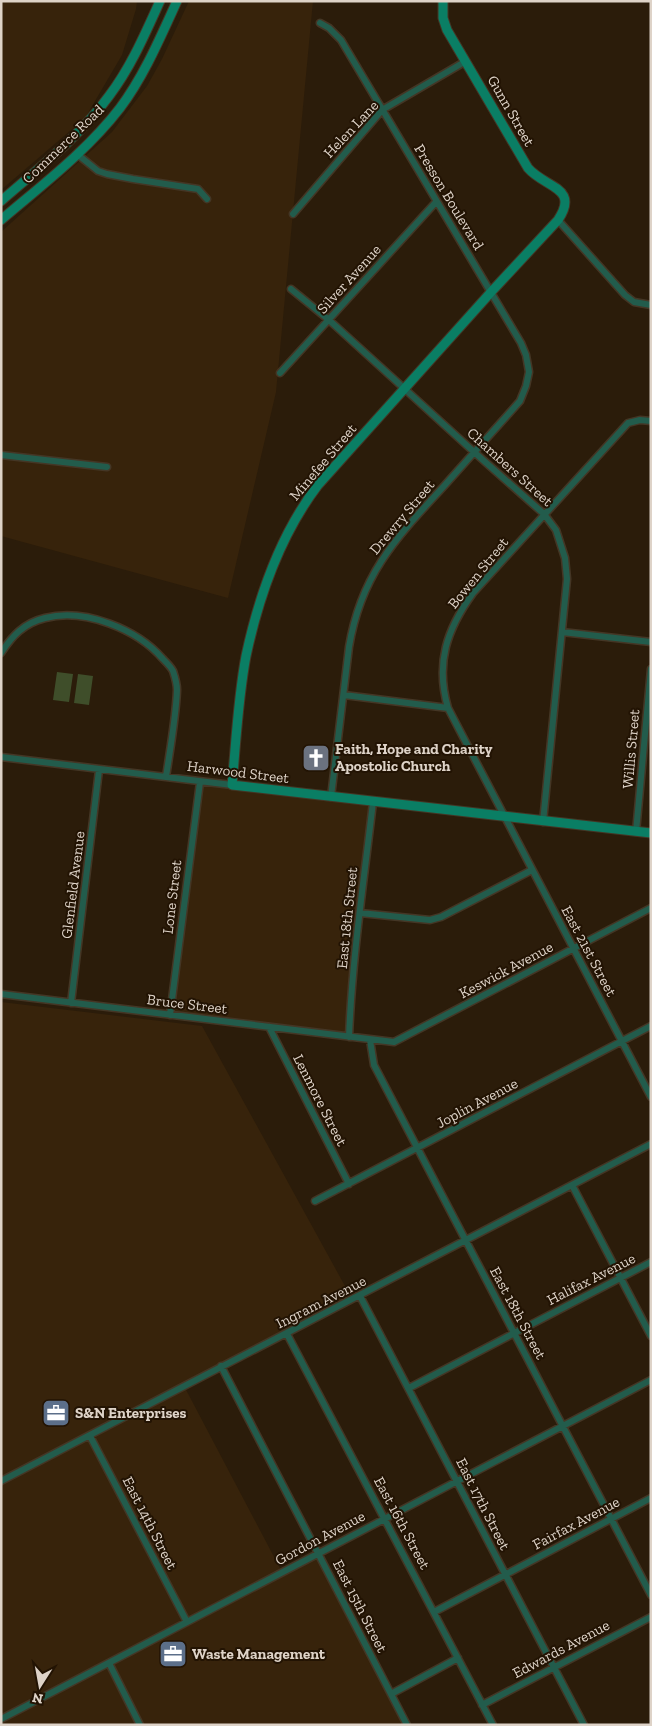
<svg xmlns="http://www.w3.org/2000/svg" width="652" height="1726" font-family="'Zilla Slab',serif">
  <rect width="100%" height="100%" fill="#2b1c0a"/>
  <!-- built -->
  <path fill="#37230b" d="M1 1H137L136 9 122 55 85 118 1 190Z
    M189 1H313L276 392 228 598 1 536V232L112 132 147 86 162 59Z
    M200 782 373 802 347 1037 170 1015Z
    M1 1002 202 1026 351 1297 183 1384 282 1572 319 1554 408 1725H1Z"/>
  <!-- green -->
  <path fill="#3f4e2a" d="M57 672 73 674 69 702 53 700Z
    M78 674 93 676 89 705 74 703Z"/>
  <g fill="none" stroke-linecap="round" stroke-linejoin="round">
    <defs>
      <path id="street" d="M320 23 329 28 341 40 521 343 526 355 529 372 526 386 520 401C494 430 469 458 444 486 396 538 361 574 349 647L331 797
        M77 154 98 171 107 174 133 179 198 189 207 199
        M293 214 382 110 466 61
        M558 220 625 295 634 302 651 305
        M291 289 329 320 474 452 544 514 556 530 565 558 567 579 543 822
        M280 373 436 202
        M651 421 640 420 628 423 473 593C447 629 435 663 448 708L651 1097
        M1 455 107 467
        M562 632 651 642
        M1 653C12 636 24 623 45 618 85 608 137 629 163 659 167 663 171 667 173 671 175 677 177 684 177 690 176 717 170 750 166 777
        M344 695 448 708
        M1 757 232 785
        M636 832 651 669
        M360 913 430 920 441 917 532 870
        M1 994 394 1042 651 908
        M71 1003 99 770
        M170 1015 200 782
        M269 1027 349 1184
        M349 1037C352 959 364 880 373 802
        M370 1040 374 1065 651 1595
        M572 1185 651 1336
        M315 1201 651 1026
        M360 1296 584 1725
        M287 1334 493 1725
        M221 1366 407 1725
        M409 1388 651 1262
        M90 1436 187 1622
        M1 1481 651 1144
        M434 1612 651 1498
        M109 1663 140 1725
        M391 1694 458 1658
        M482 1705 651 1617
        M1 1719 651 1380"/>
      <path id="secondary" d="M443 1V18L447 30 528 168C545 188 580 187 558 220L492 291 318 485C280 535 259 595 246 656 238 698 236 742 232 785L651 833
        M1 201C39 168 79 137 109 96 131 67 145 34 160 1
        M1 220C42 185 87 151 120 108 144 76 160 38 177 1"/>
    </defs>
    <!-- street casing -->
    <use href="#street" stroke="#443625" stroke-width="9"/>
    <!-- secondary casing -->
    <use href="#secondary" stroke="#443625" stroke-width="11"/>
    <!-- street -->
    <use href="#street" stroke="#225c4c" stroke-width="6"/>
    <!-- secondary -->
    <use href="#secondary" stroke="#0a7e64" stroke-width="9"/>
  </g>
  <!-- icons -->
  <defs>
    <symbol id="church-square" viewBox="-11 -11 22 22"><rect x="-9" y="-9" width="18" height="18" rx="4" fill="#6b7280" stroke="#221303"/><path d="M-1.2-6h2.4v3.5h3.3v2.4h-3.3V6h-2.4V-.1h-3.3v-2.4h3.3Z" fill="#fff"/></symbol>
    <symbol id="office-square" viewBox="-11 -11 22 22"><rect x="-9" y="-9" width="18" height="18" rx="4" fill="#5c6f8a" stroke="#221303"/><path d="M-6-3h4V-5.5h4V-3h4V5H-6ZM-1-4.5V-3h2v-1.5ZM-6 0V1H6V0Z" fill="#fff"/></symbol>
  </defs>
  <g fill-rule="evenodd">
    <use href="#church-square" x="300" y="742" width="32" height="32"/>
    <use href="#office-square" x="40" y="1397" width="32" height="32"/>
    <use href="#office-square" x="157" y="1638" width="32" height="32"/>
  </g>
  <g text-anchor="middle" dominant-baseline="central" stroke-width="4" stroke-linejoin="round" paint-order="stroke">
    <!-- street labels -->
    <g font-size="15" fill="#ded3c8" stroke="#221303">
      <text transform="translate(511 111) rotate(60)">Gunn Street</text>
      <text transform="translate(351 129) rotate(-47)">Helen Lane</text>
      <text transform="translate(63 144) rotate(-44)">Commerce Road</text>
      <text transform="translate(449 197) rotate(59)">Presson Boulevard</text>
      <text transform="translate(349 279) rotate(-48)">Silver Avenue</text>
      <text transform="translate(323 462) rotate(-50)">Minefee Street</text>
      <text transform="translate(510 467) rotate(42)">Chambers Street</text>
      <text transform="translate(402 517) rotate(-50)">Drewry Street</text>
      <text transform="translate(478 573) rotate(-51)">Bowen Street</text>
      <text transform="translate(631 749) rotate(-85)">Willis Street</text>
      <text transform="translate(238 772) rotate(7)">Harwood Street</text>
      <text transform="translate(73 885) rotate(-83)">Glenfield Avenue</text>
      <text transform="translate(172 897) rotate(-83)">Lone Street</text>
      <text transform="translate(347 918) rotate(-84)">East 18th Street</text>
      <text transform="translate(589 951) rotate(62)">East 21st Street</text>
      <text transform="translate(506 970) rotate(-28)">Keswick Avenue</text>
      <text transform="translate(187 1004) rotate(7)">Bruce Street</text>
      <text transform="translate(320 1100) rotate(63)">Lenmore Street</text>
      <text transform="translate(477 1103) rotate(-28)">Joplin Avenue</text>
      <text transform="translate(591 1279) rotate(-27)">Halifax Avenue</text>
      <text transform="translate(321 1302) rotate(-27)">Ingram Avenue</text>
      <text transform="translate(518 1313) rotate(62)">East 18th Street</text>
      <text transform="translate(483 1504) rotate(63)">East 17th Street</text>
      <text transform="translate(150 1523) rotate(63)">East 14th Street</text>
      <text transform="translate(402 1523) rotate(62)">East 16th Street</text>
      <text transform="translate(576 1523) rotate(-28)">Fairfax Avenue</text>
      <text transform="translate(320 1538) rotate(-28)">Gordon Avenue</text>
      <text transform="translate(360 1606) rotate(63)">East 15th Street</text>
      <text transform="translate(561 1649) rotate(-28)">Edwards Avenue</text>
    </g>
    <!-- poi labels -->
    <g font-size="15" font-weight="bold" fill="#ded3c8" stroke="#221303" text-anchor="start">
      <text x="335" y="749">Faith, Hope and Charity<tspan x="335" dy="17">Apostolic Church</tspan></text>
      <text x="75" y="1413">S&amp;N Enterprises</text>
      <text x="192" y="1654">Waste Management</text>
    </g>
  </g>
  <!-- border -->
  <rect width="652" height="1726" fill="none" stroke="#ded3c8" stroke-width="5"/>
  <!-- north arrow -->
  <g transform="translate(40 1686) rotate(191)" stroke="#221303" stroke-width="4" paint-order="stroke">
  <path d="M0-4L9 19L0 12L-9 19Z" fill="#ded3c8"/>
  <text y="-8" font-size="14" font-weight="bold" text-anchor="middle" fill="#ded3c8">N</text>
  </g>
</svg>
